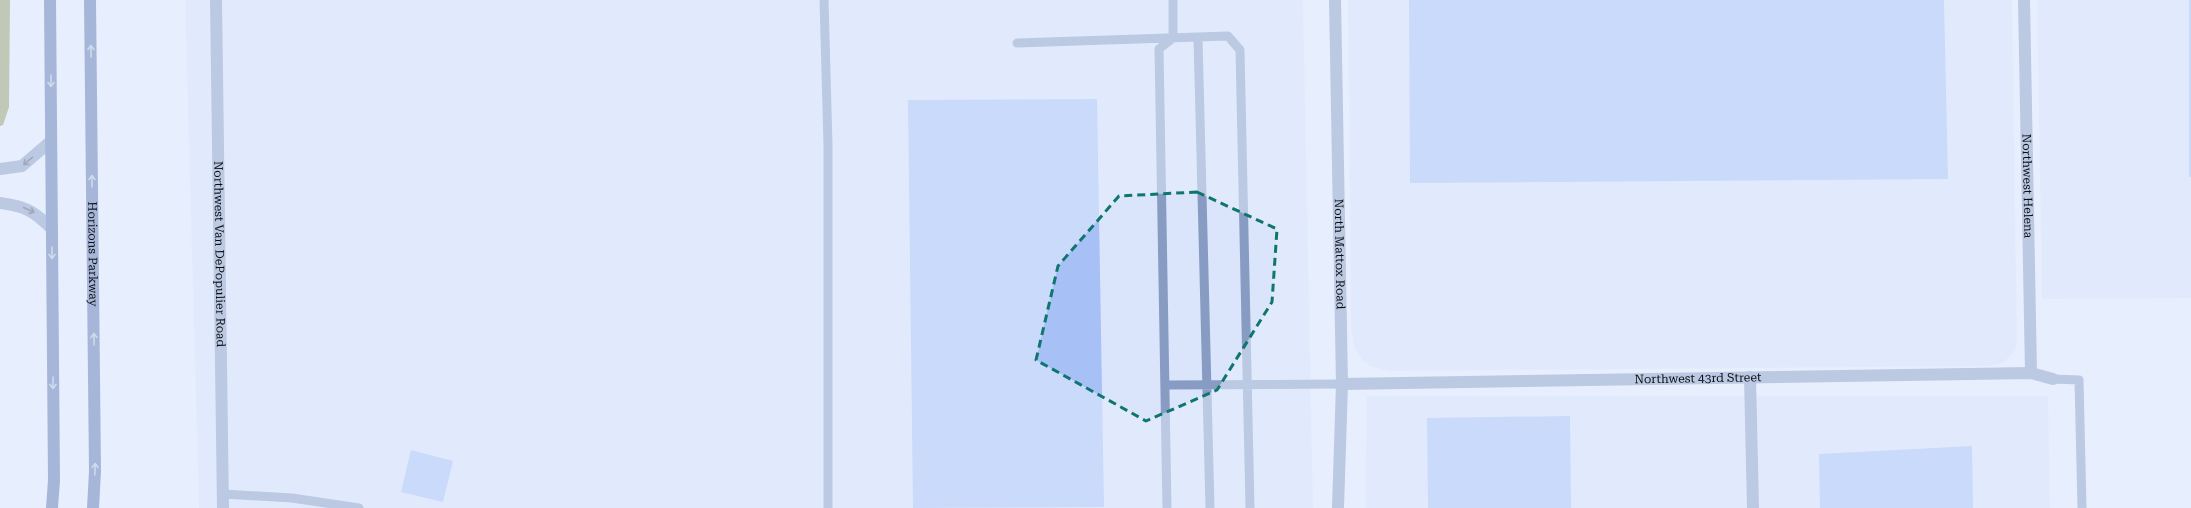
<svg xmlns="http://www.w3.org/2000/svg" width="2191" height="508" font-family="'Roboto Serif',serif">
  <rect width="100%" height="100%" fill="#e7eefd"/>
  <!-- built -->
  <path fill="#dae5fb" d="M185 0H1303L1313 508H199Z
    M1348 0H2012L2017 343 2015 351 2004 362 1991 366 1390 371 1370 366 1362 360 1354 346 1351 327Z
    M2037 0H2191V298L2042 299Z
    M1367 396H2048L2050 508H1365Z"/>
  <!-- water -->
  <path fill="#919c63" d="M0 0H10L9 107 3 125 0 126Z"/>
  <!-- building -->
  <path fill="#a7c0f5" d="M1409 0H1944L1948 179 1410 183Z
    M2189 0H2191V177H2189Z
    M1097 99 1104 507 913 508 908 100Z
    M1570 416 1571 508H1428L1427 418Z
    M1972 446 1973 508H1820L1819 454Z
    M411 450 453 461 443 502 401 492Z"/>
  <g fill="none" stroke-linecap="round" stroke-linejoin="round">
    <!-- lane -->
    <path stroke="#889bc3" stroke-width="9" d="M824 0 828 145V508
      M1198 38 1210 508
      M1017 43 1228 36 1240 50 1250 508
      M2053 379 2079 380 2082 508
      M1165 385 1342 384
      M223 494 292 498 359 508
      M1167 508 1159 49 1173 38V0"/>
    <!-- street -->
    <g stroke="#889bc3" stroke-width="12">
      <path id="s1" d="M216 0 223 508"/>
      <path id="s2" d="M1335 0 1342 384 1338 508"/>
      <path id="s3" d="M2024 0 2031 373"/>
      <path d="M0 169 22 166 51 141"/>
      <path d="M0 203C25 206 34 211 52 229"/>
      <path d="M1750 377 1753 508"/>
      <path id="s4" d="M1342 384 2031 373 2053 379"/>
    </g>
    <!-- secondary -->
    <g stroke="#5872ab" stroke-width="12">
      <path d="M50 0 54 480 52 508"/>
      <path id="s5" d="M90 0 95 471 93 508"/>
    </g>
  </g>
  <!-- one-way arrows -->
  <defs><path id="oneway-shaft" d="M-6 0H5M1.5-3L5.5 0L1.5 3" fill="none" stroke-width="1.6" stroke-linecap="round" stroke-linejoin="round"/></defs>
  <g stroke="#b4c0d9">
    <use href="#oneway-shaft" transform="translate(91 51) rotate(-91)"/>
    <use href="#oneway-shaft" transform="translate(51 81) rotate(90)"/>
    <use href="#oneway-shaft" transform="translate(92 181) rotate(-91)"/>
    <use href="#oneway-shaft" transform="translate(52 253) rotate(90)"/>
    <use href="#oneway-shaft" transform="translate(94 339) rotate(-91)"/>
    <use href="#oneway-shaft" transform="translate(53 383) rotate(90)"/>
    <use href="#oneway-shaft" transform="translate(95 469) rotate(-89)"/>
  </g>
  <g stroke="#4a546b">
    <use href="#oneway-shaft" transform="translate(28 161) rotate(140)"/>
    <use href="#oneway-shaft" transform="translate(29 210) rotate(24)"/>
  </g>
  <!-- marked area -->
  <path d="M0 0H2191V508H0ZM1197 192 1277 229 1272 302 1217 390 1146 421 1036 360 1058 266 1119 196Z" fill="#e7eefd" fill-opacity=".55" fill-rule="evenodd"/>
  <path fill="none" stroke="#0f766e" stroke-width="3" stroke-dasharray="8 5" stroke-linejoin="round" d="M1197 192 1277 229 1272 302 1217 390 1146 421 1036 360 1058 266 1119 196Z"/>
  <g text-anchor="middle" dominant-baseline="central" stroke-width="3" stroke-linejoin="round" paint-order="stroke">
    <!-- street labels -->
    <g font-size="12" fill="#0b0e13" stroke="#fff">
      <text stroke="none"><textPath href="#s3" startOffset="186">Northwest Helena</textPath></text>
      <text stroke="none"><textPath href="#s5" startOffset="254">Horizons Parkway</textPath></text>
      <text stroke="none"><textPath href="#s1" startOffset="254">Northwest Van DePopulier Road</textPath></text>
      <text stroke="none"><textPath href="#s2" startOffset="254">North Mattox Road</textPath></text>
      <text stroke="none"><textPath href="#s4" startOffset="356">Northwest 43rd Street</textPath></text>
    </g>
  </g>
</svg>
